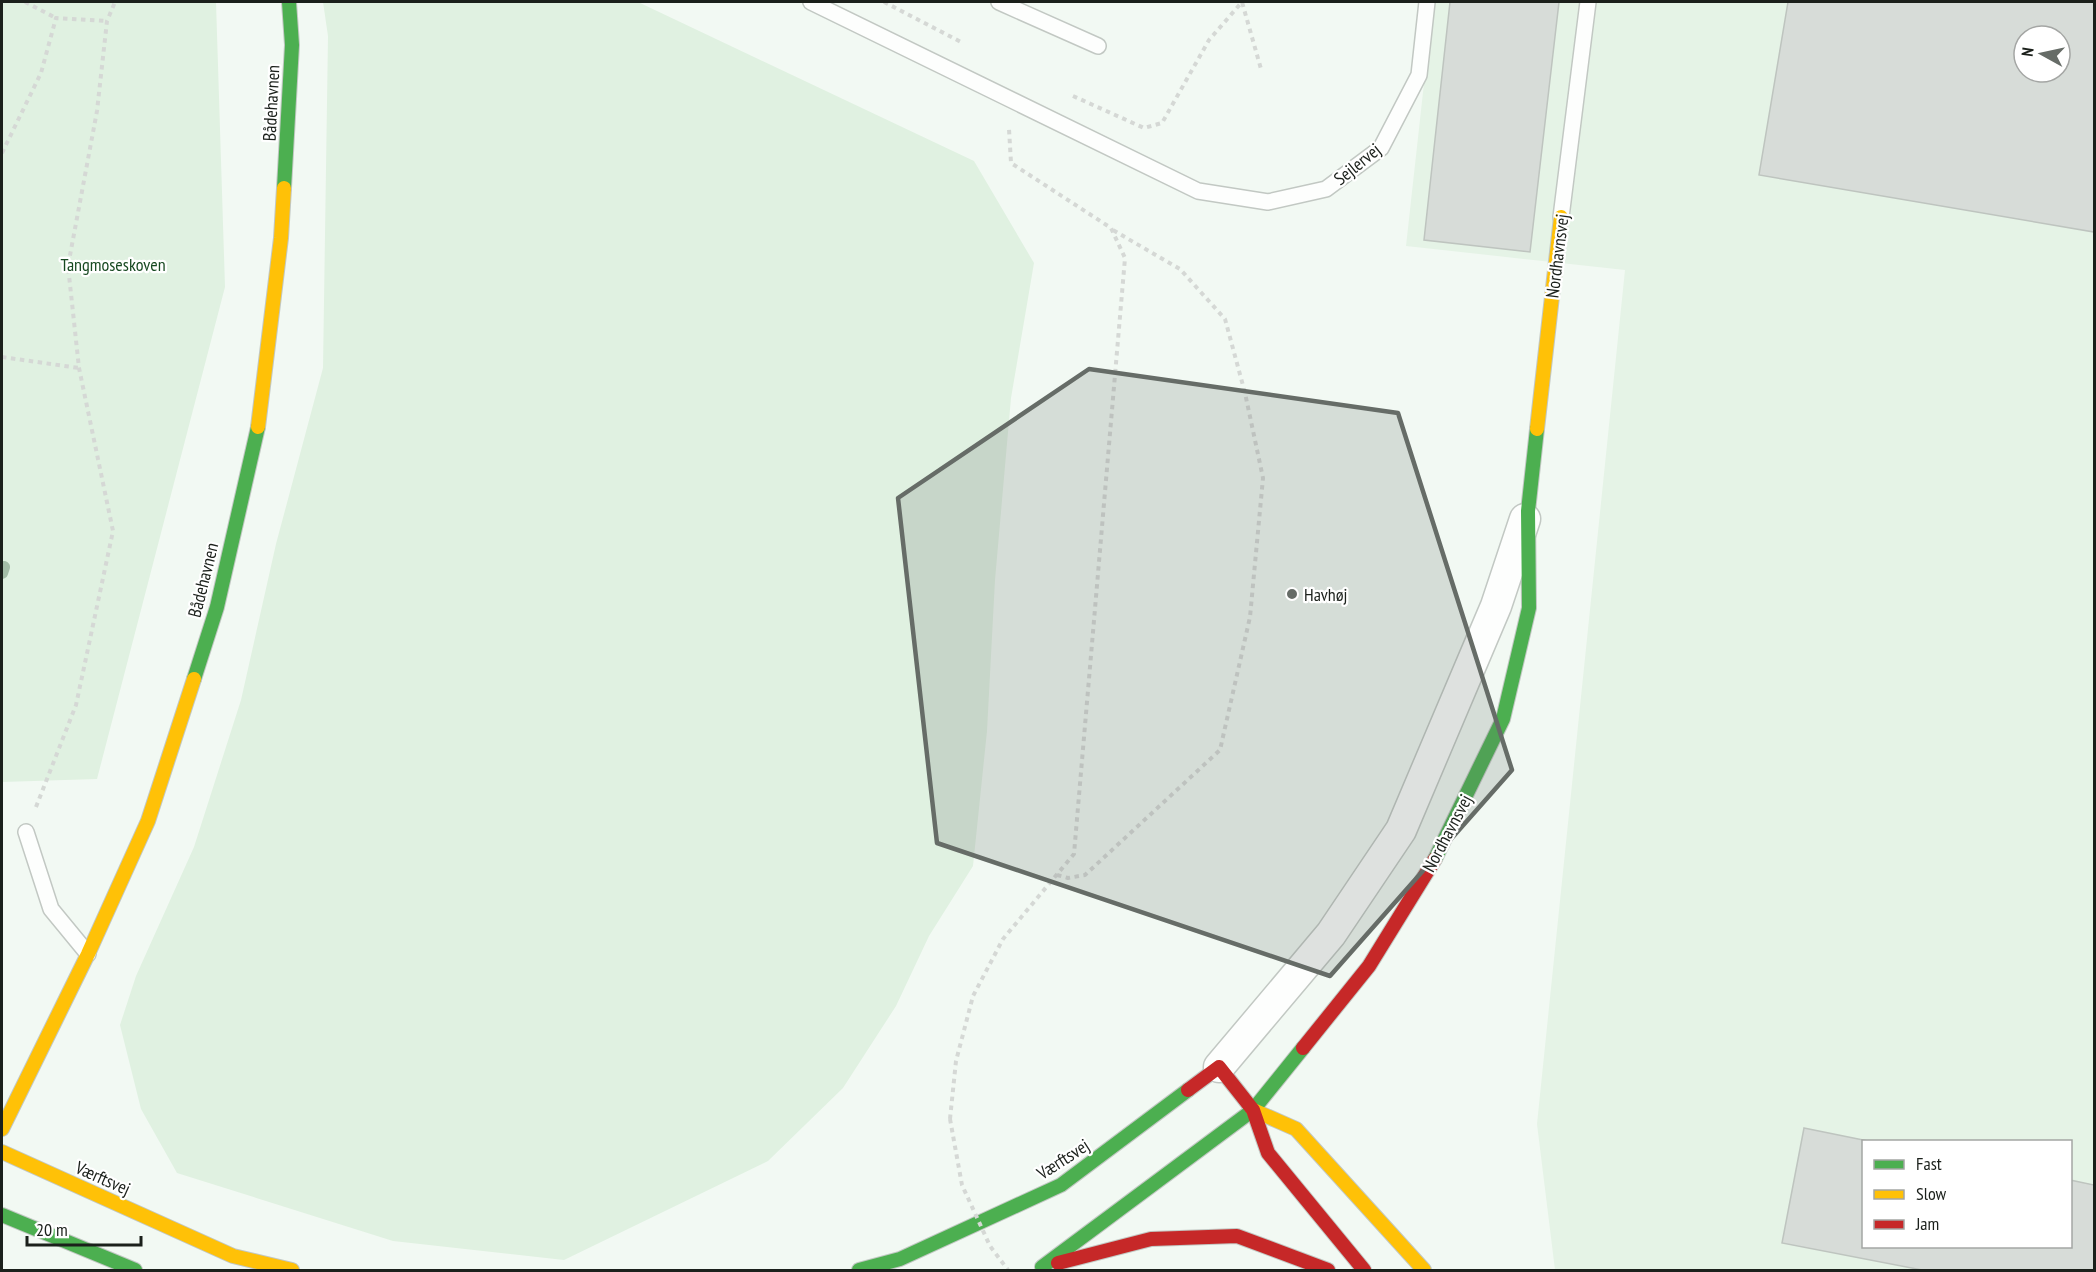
<svg xmlns="http://www.w3.org/2000/svg" width="2096" height="1272" font-family="'PT Sans Narrow',sans-serif">
  <rect width="100%" height="100%" fill="#f2f9f3"/>
  <!-- built -->
  <path fill="#e5f3e6" fill-rule="evenodd" d="M1433 2H2094V1270H1555L1537 1124 1625 270 1406 246ZM2024 36H2060V72H2024ZM1864 1142H2070V1246H1864Z"/>
  <!-- green -->
  <path fill="#e0f1e1" d="M2 2H216L225 287 97 779 2 782Z
    M323 2H638L974 161 1034 263 1011 398 995 580 987 731 973 866 929 936 896 1006 843 1088 768 1161 564 1260 393 1241 177 1173 141 1109 120 1025 136 976 194 847 241 700 276 544 323 368 328 36Z"/>
  <g fill="none" stroke-linecap="round" stroke-linejoin="round">
    <!-- stream -->
    <path stroke="#a4bda7" stroke-width="12" d="M2 573 4 567"/>
  </g>
  <!-- building -->
  <path fill="#d7dcd8" stroke="#bec4bf" stroke-width="1.5" fill-rule="evenodd" d="M1450 2H1559L1530 252 1424 240Z
    M1788 2H2094V232L1759 175ZM2024 36H2060V72H2024Z
    M1804 1128 1873 1142H1864V1246H2070V1180L2094 1185V1270H1922L1782 1243Z"/>
  <g fill="none" stroke-linecap="round" stroke-linejoin="round">
    <defs>
      <path id="lane" d="M811 2 1198 191 1268 202 1326 189 1381 148 1419 75 1427 2
        M999 2 1098 46
        M1561 217 1588 2
        M26 832 51 909 88 954"/>
      <path id="street" d="M1219 1067 1331 934 1401 830 1496 606 1525 519"/>
      <path id="fast" d="M284 188 292 45 289 2
        M194 679 217 607 258 427
        M1435 859 1503 719 1529 608 1528 511 1537 429
        M2 1215 135 1270
        M1042 1267 1253 1110 1303 1048
        M859 1270 900 1259 1061 1185 1188 1090"/>
      <path id="slow" d="M258 427 281 238 284 188
        M1537 429 1561 217
        M1253 1110 1296 1129 1424 1270
        M2 1129 88 954 148 821 194 679
        M2 1152 233 1256 292 1270"/>
      <path id="jam" d="M1303 1048 1369 966 1435 859
        M1188 1090 1219 1067 1253 1110 1268 1153 1364 1270
        M1058 1263 1151 1239 1237 1236 1328 1270"/>
    </defs>
    <!-- lane casing -->
    <use href="#lane" stroke="#c2c8c3" stroke-width="18"/>
    <!-- street casing -->
    <use href="#street" stroke="#c2c8c3" stroke-width="33"/>
    <!-- fast casing -->
    <use href="#fast" stroke="#c2c8c3" stroke-width="16"/>
    <!-- slow casing -->
    <use href="#slow" stroke="#c2c8c3" stroke-width="16"/>
    <!-- jam casing -->
    <use href="#jam" stroke="#c2c8c3" stroke-width="16"/>
    <!-- path -->
    <path stroke="#d5d8d5" stroke-width="4" stroke-dasharray="4.5 4.5" stroke-linecap="butt" d="M25 2 56 18
      M884 2 961 42
      M1073 96 1144 128 1162 123 1209 40 1242 2 1261 69
      M2 153 41 73 56 18 107 21
      M2 357 79 368
      M36 807 76 705 113 531 79 368 68 266 97 111 107 21 115 2
      M1057 875 1068 878 1085 875 1220 750 1250 617 1263 478 1245 393 1225 319 1180 269 1111 229
      M950 1119 956 1061 973 996 1003 939 1074 854 1125 258 1111 228 1011 163 1009 129"/>
    <!-- lane -->
    <use href="#lane" stroke="#fdfefd" stroke-width="15"/>
    <!-- street -->
    <use href="#street" stroke="#fdfefd" stroke-width="30"/>
    <!-- fast -->
    <use href="#fast" stroke="#4caf50" stroke-width="14"/>
    <!-- slow -->
    <use href="#slow" stroke="#ffc107" stroke-width="14"/>
    <!-- jam -->
    <use href="#jam" stroke="#c62828" stroke-width="14"/>
    <!-- path-bridge -->
    <path stroke="#d5d8d5" stroke-width="4" stroke-dasharray="4.5 4.5" stroke-linecap="butt" d="M950 1119 962 1185 990 1246 1008 1270"/>
  </g>
  <!-- marked area -->
  <path fill="#666c67" fill-opacity="0.2" stroke="#666c67" stroke-width="4.5" stroke-linejoin="round" d="M1089 369 1398 413 1512 770 1330 976 937 843 898 498Z"/>
  <!-- markers -->
  <circle fill="#666c67" stroke="#fff" stroke-width="2" cx="1292" cy="594" r="6"/>
  <g text-anchor="middle" dominant-baseline="central" stroke-width="4.5" stroke-linejoin="round" paint-order="stroke">
    <!-- street labels -->
    <g font-size="18" fill="#1b201b" stroke="#fff">
      <text transform="translate(271 103) rotate(-87)">Bådehavnen</text>
      <text transform="translate(1357 164) rotate(-39)">Sejlervej</text>
      <text transform="translate(1557 256) rotate(-83)">Nordhavnsvej</text>
      <text transform="translate(203 580) rotate(-76)">Bådehavnen</text>
      <text transform="translate(1447 833) rotate(-62)">Nordhavnsvej</text>
      <text transform="translate(1063 1159) rotate(-33)">Værftsvej</text>
      <text transform="translate(103 1178) rotate(24)">Værftsvej</text>
    </g>
    <!-- park labels -->
    <g font-size="18" fill="#174921" stroke="#fff">
      <text x="113" y="264">Tangmoseskoven</text>
    </g>
    <!-- poi labels -->
    <g font-size="18" fill="#1b201b" stroke="#fff" text-anchor="start">
      <text x="1304" y="594">Havhøj</text>
    </g>
  </g>
  <!-- border -->
  <rect width="2096" height="1272" fill="none" stroke="#1b201b" stroke-width="6"/>
  <!-- legend -->
  <rect x="1862" y="1140" width="210" height="108" fill="#ffffff" stroke="#a4a6a4" stroke-width="1.5"/>
  <rect x="1874" y="1160" width="30" height="9" fill="#4caf50" stroke="#a4a6a4" stroke-width="1.5"/>
  <text x="1916" y="1170" font-size="18" fill="#1b201b">Fast</text>
  <rect x="1874" y="1190" width="30" height="9" fill="#ffc107" stroke="#a4a6a4" stroke-width="1.5"/>
  <text x="1916" y="1200" font-size="18" fill="#1b201b">Slow</text>
  <rect x="1874" y="1220" width="30" height="9" fill="#c62828" stroke="#a4a6a4" stroke-width="1.5"/>
  <text x="1916" y="1230" font-size="18" fill="#1b201b">Jam</text>
  <!-- north arrow -->
  <g transform="translate(2042 54) rotate(278)"><circle r="28" fill="#ffffff" stroke="#a4a6a4" stroke-width="1.5"/>
  <path d="M0-4.5L10 22L0 15L-10 22Z" fill="#666c67"/>
  <text y="-9" font-size="16" font-weight="bold" text-anchor="middle" fill="#1b201b">N</text>
  </g>
  <!-- scale -->
  <path d="M27 1236v9h114v-9" fill="none" stroke="#1b201b" stroke-width="3"/>
  <text x="36" y="1236" font-size="18" fill="#1b201b" stroke="#ffffff" stroke-width="4.5" paint-order="stroke">20 m</text>
</svg>
